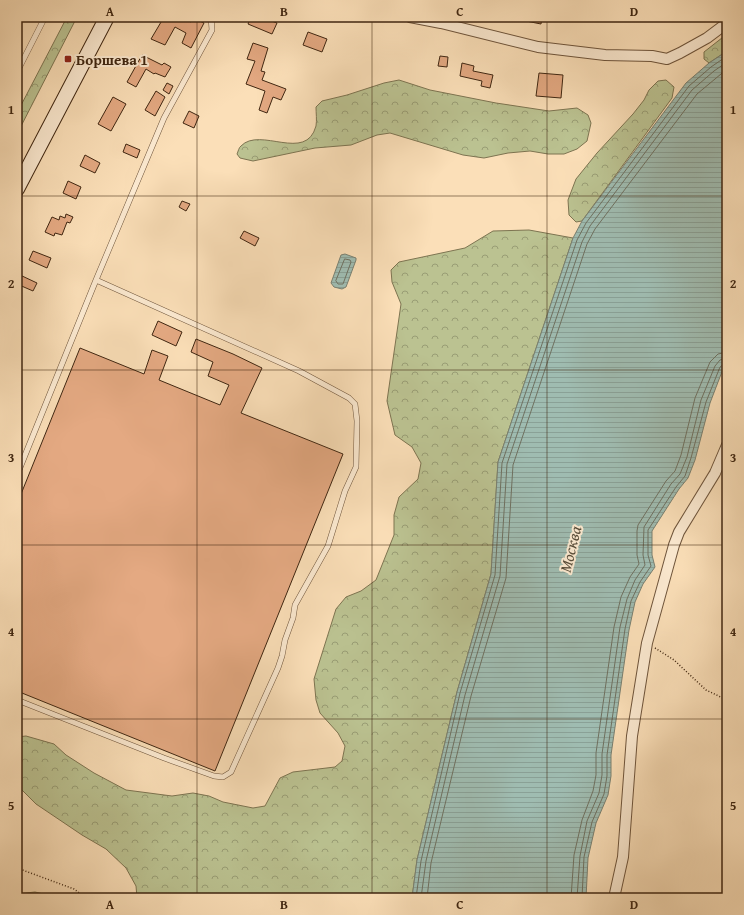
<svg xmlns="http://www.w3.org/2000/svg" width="744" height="915" font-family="'Gentium Book Plus',serif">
  <defs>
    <pattern id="forest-crowns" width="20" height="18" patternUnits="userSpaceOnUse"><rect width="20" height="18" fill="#bbc291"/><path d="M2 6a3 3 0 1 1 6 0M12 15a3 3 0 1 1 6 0" fill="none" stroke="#999d75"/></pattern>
    <pattern id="water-rules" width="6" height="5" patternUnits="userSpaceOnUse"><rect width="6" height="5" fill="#9fbcb1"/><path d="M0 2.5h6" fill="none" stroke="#8aa197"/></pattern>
  </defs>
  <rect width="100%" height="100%" fill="#fbdfb8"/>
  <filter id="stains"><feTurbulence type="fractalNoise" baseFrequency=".005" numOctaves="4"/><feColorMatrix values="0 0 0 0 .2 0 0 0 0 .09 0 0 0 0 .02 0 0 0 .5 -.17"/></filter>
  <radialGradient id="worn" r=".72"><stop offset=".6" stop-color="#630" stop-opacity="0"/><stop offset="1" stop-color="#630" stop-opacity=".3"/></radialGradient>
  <!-- forest -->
  <path fill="url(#forest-crowns)" stroke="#7d7451" d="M67 17H77L17 134V113Z
    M727 34V51L709 63 704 59V52Z
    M399 80 430 90 496 103 549 111 577 108 588 115 591 123 587 141 577 149 564 154H548L530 151 508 153 484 158 463 155 390 133 377 135 351 145 315 148 253 161 240 158 237 154C238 152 239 147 241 146 260 126 306 163 316 126 317 120 316 113 316 107L322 101 347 95 384 83Z
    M666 80 674 87 672 98 582 221 576 222 569 215 568 200 576 179 597 153 633 114 644 100 649 90 658 81Z
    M529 230 573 238 498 462 491 574 457 692 417 860 412 898H137L136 886 126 868 106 849 82 835 36 804 18 786 17 784V737L26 736 54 744 66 755 94 773 126 790 172 796 193 793 209 796 223 802 253 808 265 806 280 778 293 772 335 767 342 761 345 746 338 733 320 713 316 700 314 679 336 609 346 597 361 591 376 580 394 535V515L399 497 418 479 421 463 412 447 395 435 387 401 401 304 392 282 391 270 399 262 465 248 493 231Z
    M35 892 52 896 53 898H17V894Z"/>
  <!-- water -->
  <path fill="url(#water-rules)" stroke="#798071" d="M727 51V366L723 369 710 403 695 460 688 478 679 489 652 531V555L655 567 643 584 635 602 629 630 611 755V776L608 795 596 823 588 858 586 898H412L417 860 457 692 491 574 498 462 573 238 582 221 686 83 709 63Z
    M345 254 356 258V260L346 287 342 289 334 287 331 283 341 255Z"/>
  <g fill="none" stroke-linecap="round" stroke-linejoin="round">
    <!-- shore -->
    <path stroke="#6f7161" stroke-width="1" d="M345 259 350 260 351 262 343 284H338L336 281Z
      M416 898 421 861 460 693 495 575 502 463 577 240 586 223 689 86 711 67 727 56
      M421 898 426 861 465 695 500 576 507 464 582 242 590 226 692 90 714 71 727 62
      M427 898 431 863 471 696 506 578 513 465 587 244 595 229 697 94 727 69
      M571 898 574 855 582 820 593 791 596 775V753L614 627 621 597 630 577 639 564 637 555V531L638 525 666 481 675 471 681 455 695 398 710 362 718 354 727 352
      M577 898 580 856 587 821 599 793 602 775V754L620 627 627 599 635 580 645 565 643 555 644 527 671 484 680 474 687 457 701 400 715 366 720 360 727 358
      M582 898 584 857 592 822 604 794 607 776V755L625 629 631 601 640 582 651 566 648 555V530L676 487 685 476 691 458 706 402 720 367 724 364 727 363"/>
  </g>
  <!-- building -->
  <path fill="#e4a982" stroke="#3f2611" d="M164 17H182L191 22 193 18 204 23 191 48 182 43 186 33 175 27 165 45 151 39Z
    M251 17H261L277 23 272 34 248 24Z
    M521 17H542L541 24 521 20Z
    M308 32 327 39 322 52 303 45Z
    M253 43 268 48 261 71 265 72 262 80 286 89 281 100 273 97 267 113 259 110 265 91 246 84 255 61 247 59Z
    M142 55 162 65 164 63 171 67 165 77 155 73 154 74 146 69 136 87 127 82Z
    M440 56 448 57 447 67 438 66Z
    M462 63 474 66 473 71 493 75 490 88 481 86 482 81 460 76Z
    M539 73 563 75 561 98 536 96Z
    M167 83 173 86 169 94 163 90Z
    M156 91 165 97 155 116 145 110Z
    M113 97 126 104 111 131 98 124Z
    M189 111 199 116 194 128 183 123Z
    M126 144 140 150 137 158 123 152Z
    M85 155 100 163 95 173 80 166Z
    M68 181 81 187 76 199 63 193Z
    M182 201 190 204 186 211 179 207Z
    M66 214 73 217 70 223 67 222 62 235 55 233 54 236 45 232 52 217 59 220 60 216 65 218Z
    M244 231 259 238 255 246 240 238Z
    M33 251 51 258 47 268 29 260Z
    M20 275 37 283 33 291 17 284Z
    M158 321 182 332 176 346 152 335Z
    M196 339 233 354 262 368 241 413 343 454 215 771 17 691V504L80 348 144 374 152 350 168 356 159 380 220 405 229 385 208 376 213 362 191 352Z"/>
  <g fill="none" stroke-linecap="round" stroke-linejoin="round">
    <defs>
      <path id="service" d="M17 72 45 17
        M17 475 96 280
        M17 700 164 758 214 776 223 777 231 772 278 668 282 656 285 640 293 618 295 605 328 546 345 491 356 467 357 421 355 404 349 398 299 371 96 280 164 118 212 30 211 17"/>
      <path id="minor" d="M410 17 441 23 538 47 605 55 652 56 667 59 680 53 707 38 727 23
        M614 898 623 857 632 736 647 643 674 545 679 532 715 473 727 445"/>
      <path id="secondary" d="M17 189 107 17"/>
    </defs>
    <!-- service casing -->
    <use href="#service" stroke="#6e543b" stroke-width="6"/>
    <!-- minor casing -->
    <use href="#minor" stroke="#6e543b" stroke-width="12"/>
    <!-- secondary casing -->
    <use href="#secondary" stroke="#3f2611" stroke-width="16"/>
    <!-- path -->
    <path stroke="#3f2611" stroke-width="1.5" stroke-dasharray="1 2" stroke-linecap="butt" d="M655 648 674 660 706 690 727 700
      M17 868 74 889 86 898"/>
    <!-- service -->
    <use href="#service" stroke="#fcead1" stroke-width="5"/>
    <!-- minor -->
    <use href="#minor" stroke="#fcead1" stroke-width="10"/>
    <!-- secondary -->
    <use href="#secondary" stroke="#fcead1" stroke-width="14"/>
  </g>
  <!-- grid -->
  <path fill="none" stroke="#3f2611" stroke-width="1" stroke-opacity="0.55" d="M197 17V898M372 17V898M547 17V898M17 196H727M17 370H727M17 545H727M17 719H727"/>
  <!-- markers -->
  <rect fill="#8f2418" stroke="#fcead1" stroke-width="1.5" x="64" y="55" width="8" height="8" rx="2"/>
  <g text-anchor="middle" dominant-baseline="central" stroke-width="4" stroke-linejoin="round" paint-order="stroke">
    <!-- poi labels -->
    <g font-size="15" font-weight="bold" fill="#3f2611" stroke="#fcead1" text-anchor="start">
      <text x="76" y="59">Боршева 1</text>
    </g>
    <!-- water labels -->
    <g font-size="16" font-style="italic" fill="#574c39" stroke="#fcead1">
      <text transform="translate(570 549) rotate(-76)">Москва</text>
    </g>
  </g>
  <!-- margin -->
  <rect width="744" height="915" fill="none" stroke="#fbdfb8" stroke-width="44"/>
  <rect x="22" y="22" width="700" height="871" fill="none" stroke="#3f2611" stroke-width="1.5"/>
  <g font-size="13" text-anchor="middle" font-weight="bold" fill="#3f2611">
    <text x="110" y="16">A</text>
    <text x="284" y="16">B</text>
    <text x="460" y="16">C</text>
    <text x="634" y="16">D</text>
    <text x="11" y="114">1</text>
    <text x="733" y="114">1</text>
    <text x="11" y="288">2</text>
    <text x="733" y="288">2</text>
    <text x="11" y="462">3</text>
    <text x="733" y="462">3</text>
    <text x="11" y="636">4</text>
    <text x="733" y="636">4</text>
    <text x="11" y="810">5</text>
    <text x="733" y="810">5</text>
    <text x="110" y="909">A</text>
    <text x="284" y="909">B</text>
    <text x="460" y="909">C</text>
    <text x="634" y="909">D</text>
  </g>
  <rect width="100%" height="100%" filter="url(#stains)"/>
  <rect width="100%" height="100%" fill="url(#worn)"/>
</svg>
